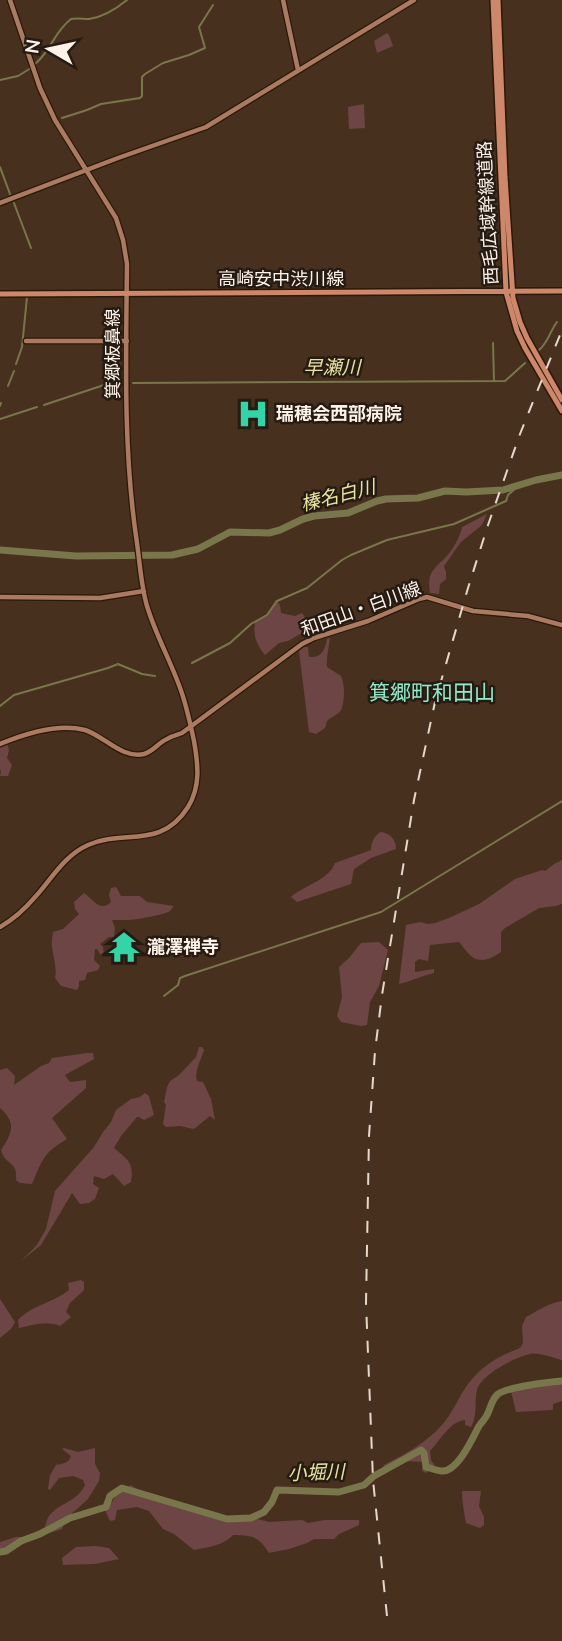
<svg xmlns="http://www.w3.org/2000/svg" width="562" height="1641" font-family="'Nunito Sans','Noto Sans JP',sans-serif">
  <rect width="100%" height="100%" fill="#47311e"/>
  <!-- green -->
  <path fill="#6d4545" d="M387 33 389 35 393 46 377 53 374 41Z
    M364 104 365 128 349 129 348 107Z
    M487 514 482 525 461 542 444 566 446 572V579L440 584 439 594 430 593C427 574 432 570 445 558 453 550 460 537 462 527Z
    M276 600 280 605 281 613 295 616 302 613 305 617 306 626H309L314 617 321 634 302 633 288 641 279 643 265 655C256 644 253 635 255 622L267 614Z
    M330 638C329 648 326 656 327 667L341 676C345 685 345 700 341 710 338 715 331 717 327 721L325 728 316 734 309 732 299 651 304 647H308L309 657C322 658 325 650 327 639Z
    M7 743 9 750 7 758 12 765 8 776H0L1 772 0 769V746Z
    M380 832C390 833 396 839 396 849L371 858 354 869 351 884 297 902 291 897C304 885 328 881 335 863L371 850C371 842 374 837 380 832Z
    M562 860V904L556 906 539 908 505 928 501 932V952C489 960 478 965 467 952 464 949 462 945 459 942L430 945 428 961 419 959 415 962V972L434 969V973C421 976 412 981 399 984L406 925 420 922 428 924 435 923 449 918 479 904 515 879 542 870 545 871 554 864Z
    M116 887 121 896H140L147 902 174 906C172 907 172 909 170 911 164 915 131 921 124 920 120 920 116 920 112 920L115 928 114 937H109L100 944 103 947 104 955 100 954 97 949H95L94 960 100 966 98 970 87 973 85 980 79 981V986L77 990 61 986 55 978C57 969 54 962 53 952 51 946 52 938 53 932L63 929 79 914 75 909 74 902 84 893C93 899 100 913 111 902L109 895 111 888Z
    M379 942 388 950 379 986 370 1002 367 1025 361 1026 341 1022 337 1016 342 997 339 967 349 958 361 943Z
    M199 1047H202L204 1050C201 1060 194 1072 197 1081L203 1082 211 1099 215 1120 210 1116 194 1129 180 1126 166 1127 163 1124 166 1105 164 1102 167 1087 170 1081 179 1075 196 1057Z
    M87 1053H93L94 1059 65 1075 70 1082 86 1080V1088L52 1118 67 1139C42 1154 43 1159 32 1184L20 1183 16 1180C18 1160 5 1166 1 1150 12 1133 17 1123 0 1108V1070L7 1068 15 1076 14 1085 41 1066 49 1063 52 1058Z
    M145 1093 149 1096 154 1115 144 1120 139 1117H137L121 1136 114 1148C128 1160 134 1162 131 1182L124 1186 113 1174 104 1179 94 1176 93 1184 99 1188 95 1199 89 1203 80 1204 72 1193 41 1245 21 1261 37 1245 46 1229 55 1191 94 1147 103 1132 111 1122 116 1110 131 1099 140 1097Z
    M81 1280 84 1282V1290L70 1303 66 1312 71 1317 60 1326C48 1320 32 1325 19 1328L18 1320C32 1305 53 1303 69 1290L68 1283Z
    M0 1299 15 1322 11 1329 0 1338Z
    M562 1301V1360C553 1358 538 1352 530 1354 515 1357 481 1375 477 1390 474 1402 478 1415 471 1427L465 1425V1420C450 1421 440 1441 430 1451L431 1460 435 1466 426 1473 422 1471 423 1462 406 1461 383 1467 384 1465C405 1454 426 1443 442 1425 450 1416 456 1404 462 1393 477 1369 494 1358 520 1348L523 1343 522 1326 526 1317C537 1311 549 1303 562 1301Z
    M562 1383V1401L553 1404V1410L516 1412 511 1391C528 1389 545 1385 562 1383Z
    M64 1448 78 1452 95 1448V1464L100 1473 99 1481 88 1499 67 1518 62 1529C52 1533 43 1534 33 1538 21 1543 13 1549 0 1552V1542L16 1537H26L45 1527C45 1525 48 1517 49 1516 60 1502 76 1503 85 1485L83 1480 73 1476 59 1478 50 1490 48 1489 50 1475 56 1465C62 1464 69 1463 71 1456L62 1449Z
    M131 1485C143 1495 155 1490 167 1503L227 1520 258 1519 269 1522 302 1520 308 1523 325 1520H359V1525L339 1534 334 1539H314L307 1543 289 1549 269 1553C258 1535 252 1536 233 1535 223 1546 208 1547 194 1550L174 1534 163 1529 149 1511 137 1507 117 1510 115 1520 110 1521 105 1510 111 1504 115 1497Z
    M462 1491H481L479 1506 484 1517V1525L480 1528 466 1523C464 1512 462 1502 462 1491Z
    M96 1546 109 1548 119 1559 95 1564 63 1565 62 1558 76 1547Z"/>
  <g fill="none" stroke-linecap="round" stroke-linejoin="round">
    <!-- stream -->
    <path stroke="#79764c" stroke-width="2" d="M35 64C52 50 53 33 71 19 77 18 83 19 89 19 104 17 116 9 127 0
      M0 80 18 76 31 68
      M62 118 87 110 101 104 140 98 142 96V77L145 74 163 63 189 55 205 48 199 27 213 5
      M0 167 10 194
      M14 203 31 248
      M493 343 494 381
      M539 350C548 343 550 331 557 322
      M16 364 22 347 27 297
      M133 383 505 381 525 363
      M8 386 14 371
      M44 405 107 384 122 383
      M0 406 1 403
      M0 419 37 407
      M192 663 230 643 251 624 267 615 277 601 307 588 342 560 351 555 387 540 454 524 506 501 508 495 517 487
      M0 706 14 695 108 668 118 664 142 674 155 676
      M164 996 178 985 180 978 185 976 381 912 562 801"/>
    <!-- river -->
    <path stroke="#79764c" stroke-width="7" d="M0 550 76 556 172 555 198 549 230 532 269 533 280 530 303 519 314 516 348 513 377 501 386 499 418 498 445 491 466 492 503 490 536 480 562 475
      M0 1552 6 1551 21 1541 40 1534 70 1518 106 1507 110 1496 122 1488 227 1519 251 1518 264 1512 272 1502 277 1490 339 1492 364 1485 374 1476 421 1450 424 1453 426 1467C431 1468 437 1471 442 1471 458 1472 473 1437 479 1426 482 1422 486 1418 488 1413 491 1406 492 1399 498 1394 508 1387 549 1382 562 1381"/>
    <defs>
      <path id="secondary" d="M283 0 298 70
        M0 203 118 158 206 127 414 0
        M26 341H127
        M0 597 100 598 144 591
        M0 744C24 734 59 723 85 730 104 736 122 759 144 754 154 751 158 743 167 739 171 736 177 735 182 733L302 644 314 638 368 621 419 599 427 597 473 611 528 616 562 625
        M0 927C14 919 25 909 36 896 52 878 65 855 88 845 124 829 161 850 188 807 201 786 198 764 194 741 190 722 186 703 179 685 169 658 155 633 147 606 141 586 140 564 137 543 123 451 126 357 127 264L123 240 116 218 55 120 40 88 10 0"/>
      <path id="primary" d="M493 0 506 292 517 331 525 348 562 411
        M498 0 505 177 513 298 520 322 527 338 562 400
        M0 294 562 291"/>
    </defs>
    <!-- secondary casing -->
    <use href="#secondary" stroke="#2c1806" stroke-width="7"/>
    <!-- primary casing -->
    <use href="#primary" stroke="#2c1806" stroke-width="8"/>
    <!-- secondary -->
    <use href="#secondary" stroke="#aa7a62" stroke-width="4.5"/>
    <!-- primary -->
    <use href="#primary" stroke="#cd876a" stroke-width="5"/>
    <!-- rail -->
    <path stroke="#e5d8cd" stroke-width="2" stroke-dasharray="12 12" stroke-linecap="butt" d="M387 1616 373 1480 366 1303 369 1136 375 1051 382 995 414 800 435 702 468 588 488 525 520 434 562 330"/>
  </g>
  <!-- icons -->
  <defs>
    <symbol id="hospital-bare" viewBox="-9 -9 18 18"><path d="M-5-5h3v3.5h4V-5h3V5h-3V1.5h-4V5h-3Z" fill="#35d4a7" stroke="#251b13" stroke-width="2.5" paint-order="stroke"/></symbol>
    <symbol id="temple-bare" viewBox="-9 -9 18 18"><path d="M0-6L5-2H3V0L6.5 2.5H4V6H1.5V3h-3V6H-4V2.5H-6.5L-3 0V-2H-5Z" fill="#35d4a7" stroke="#251b13" stroke-width="2.5" paint-order="stroke"/></symbol>
  </defs>
  <g fill-rule="evenodd">
    <use href="#hospital-bare" x="231" y="392" width="44" height="44"/>
    <use href="#temple-bare" x="102" y="925" width="44" height="44"/>
  </g>
  <g text-anchor="middle" dominant-baseline="central" stroke-width="5" stroke-linejoin="round" paint-order="stroke">
    <!-- street labels -->
    <g font-size="18" fill="#fef2e9" stroke="#251b13">
      <text transform="translate(488 213) rotate(-93)">西毛広域幹線道路</text>
      <text x="281" y="279">高崎安中渋川線</text>
      <text transform="translate(113 354) rotate(-90)">箕郷板鼻線</text>
      <text transform="translate(361 609) rotate(-20)">和田山・白川線</text>
    </g>
    <!-- poi labels -->
    <g font-size="18" font-weight="bold" fill="#fef2e9" stroke="#251b13" text-anchor="start">
      <text x="276" y="414">瑞穂会西部病院</text>
      <text x="147" y="947">瀧澤禅寺</text>
    </g>
    <!-- water labels -->
    <g font-size="19" font-style="italic" fill="#e9e49d" stroke="#251b13">
      <text x="332" y="368">早瀬川</text>
      <text transform="translate(338 496) rotate(-14)">榛名白川</text>
      <text transform="translate(316 1473) rotate(-2)">小堀川</text>
    </g>
    <!-- quarter labels -->
    <g font-size="21" fill="#90ebca" stroke="#251b13">
      <text x="432" y="693">箕郷町和田山</text>
    </g>
  </g>
  <!-- north arrow -->
  <g transform="translate(49 49) rotate(279)" stroke="#251b13" stroke-width="5" paint-order="stroke">
  <path d="M0-5L12 26L0 18L-12 26Z" fill="#fef2e9"/>
  <text y="-10" font-size="19" font-weight="bold" text-anchor="middle" fill="#fef2e9">N</text>
  </g>
</svg>
